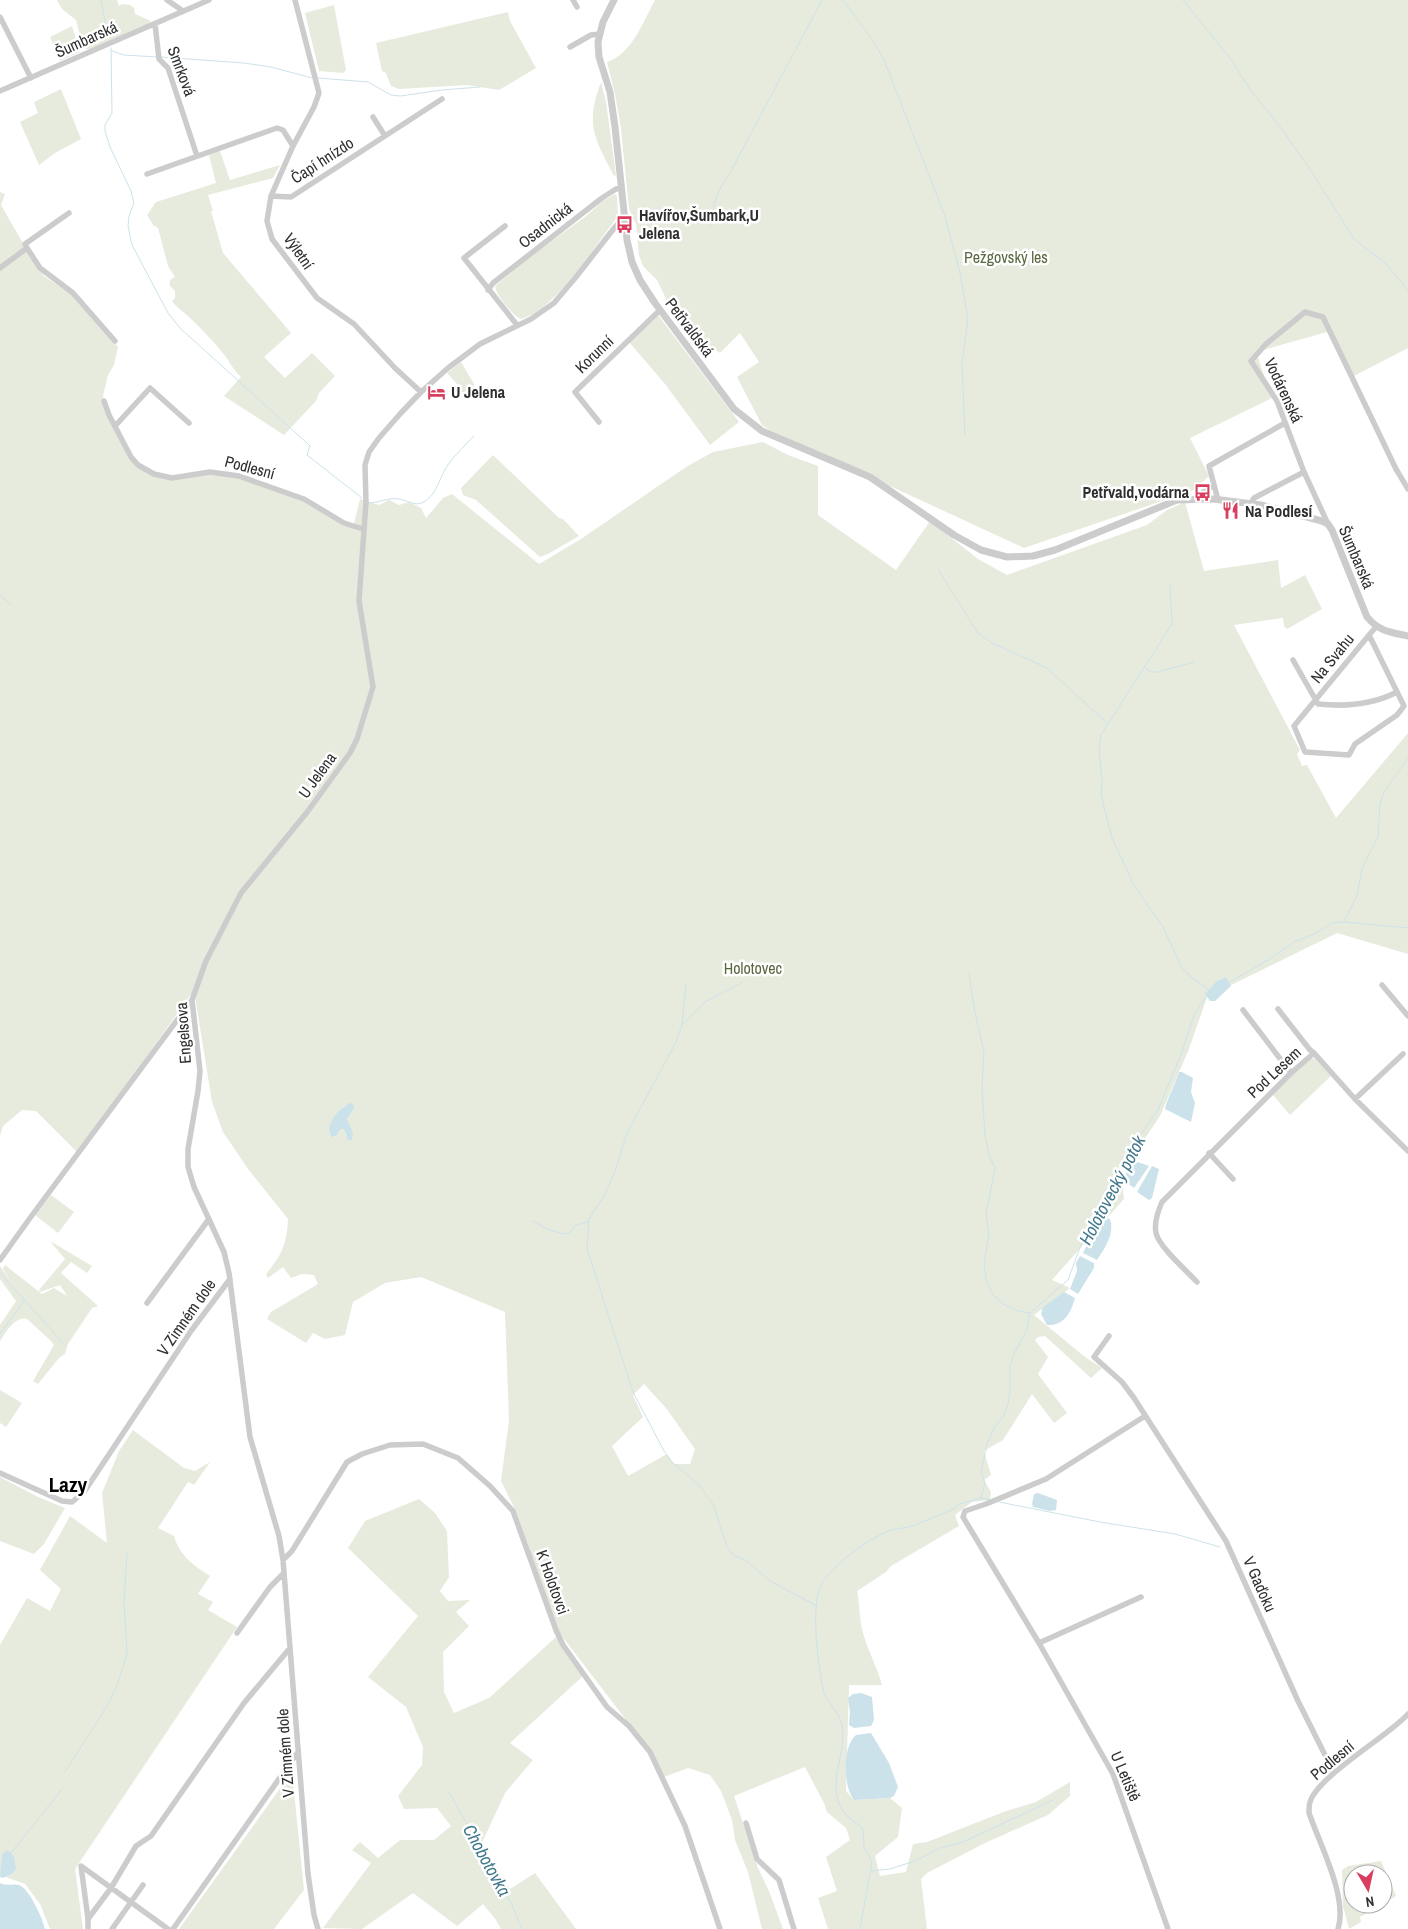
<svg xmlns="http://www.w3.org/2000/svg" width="1408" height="1929" font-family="'Archivo Narrow',sans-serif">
  <rect width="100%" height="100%" fill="#fff"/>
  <!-- green -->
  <path fill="#e7ebde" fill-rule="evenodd" d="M57 0H117L119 6 122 4 130 5 134 8 135 14 151 21 148 24 90 49H85L83 47 76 20 62 9Z
    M655 0H1408V348L1350 378 1327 332 1256 352 1272 398 1190 438 1209 476 1194 490 1024 548 771 431 762 425 737 377 759 362 740 333 720 353 683 328 672 311 657 280 643 266 639 255 636 224 629 209 621 129 615 94 607 62C632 54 643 22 655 0Z
    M334 5 346 70 343 73 319 71 305 13Z
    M508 12 510 21 536 68 499 90 467 85 399 89 391 86 386 73 382 71 376 43Z
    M72 26 80 52 60 61 50 37Z
    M601 82 606 102 616 175 614 176C594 137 585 125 601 82Z
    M61 89 81 139 55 153 39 165 20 122 38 113 34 102Z
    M220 151 230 180 280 165 273 178 208 195 213 211H211L223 253 291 333 264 357 285 378 312 353 335 376 319 393 316 401 284 435 224 396 241 377C233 370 229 360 222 352 212 340 201 328 189 317 183 311 177 308 172 301L175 298V291L170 286V280L175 277 168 266 158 228 153 225 147 215 156 202 216 183 209 155Z
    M0 192 5 194 1 205 35 264 44 276 72 295 118 347 114 365 108 375 103 396 107 415 129 456 155 476 211 474 244 479 302 500 353 528 360 499 379 505 389 500 399 505 409 502 421 508 426 518 443 498 452 494 539 564 581 539 686 467 713 452 763 442 788 455 818 466V515L896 570 930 521 978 559 1007 575 1147 525 1167 510 1185 502 1204 571 1278 560 1281 588 1305 575 1322 609 1287 629 1284 626 1283 618 1234 625 1300 750 1297 754 1302 766 1307 765 1336 818 1408 733V954L1337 933 1207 997 1189 1049 1160 1116 1121 1174 1124 1199 1052 1280 1070 1288 1034 1315 1085 1357 1102 1368 1091 1378 1045 1336 1038 1337 1035 1340 1048 1357 1038 1374 1067 1413 1054 1423 1032 1394 1003 1440 984 1451 991 1475 984 1480 991 1492 990 1500 972 1502 955 1515 959 1526 891 1566 886 1572 857 1591C860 1605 859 1619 863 1633 868 1651 877 1667 882 1685H849L846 1791 854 1800 890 1798 902 1808 898 1837 875 1856 880 1876 906 1872 913 1844 927 1842 1006 1811 1036 1802 1070 1782V1796L1048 1815 985 1843 927 1873 921 1879 927 1929H828L818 1898 837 1891 826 1857 850 1840 846 1828 827 1812 824 1803 805 1767 734 1796 758 1868 769 1891 783 1929H762L748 1872 735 1840 732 1820 721 1791 710 1775 688 1768 664 1777 653 1755 558 1631 517 1513 501 1481 509 1420 505 1312 421 1277 385 1283 353 1302 345 1335 325 1339 313 1333 306 1343 267 1319 271 1312 318 1284 314 1275 302 1274 291 1278 283 1267 268 1278 266 1274C282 1255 287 1244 288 1219L248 1169 223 1132 212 1102 194 990 78 1153 36 1111 22 1110 3 1126 0 1136ZM345 1105 354 1109 347 1119 346 1137 345 1129H341L335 1137 330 1135C327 1123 337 1114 345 1105ZM644 1384 666 1408 695 1449 690 1464H674L667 1454 628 1476 612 1446 643 1417 633 1395Z
    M615 194 617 196 618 216C597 243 555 311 521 319 513 316 496 295 495 286L532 255 585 217 603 201Z
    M658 315 739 422 710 445 665 384 629 342Z
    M461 362 474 384 473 388 460 398 454 391 459 386 447 373Z
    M493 455 559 518 563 519 579 536 548 554 540 557 476 500 463 495 461 488Z
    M1316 1058 1331 1076 1290 1115 1272 1094 1309 1059Z
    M51 1195 74 1212 58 1233 35 1215Z
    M50 1241 92 1266 87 1273 71 1262 61 1273 98 1306 92 1308 68 1344 65 1354 59 1358 38 1384 33 1381 54 1345 50 1340 27 1319C16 1315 6 1332 0 1341V1325L16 1301 0 1279V1266L12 1283 3 1269 5 1265 42 1294 54 1288 67 1296 60 1285 40 1292 39 1290 65 1259Z
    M0 1390 22 1403 6 1427 0 1423Z
    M133 1430 184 1468 195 1471 210 1462 194 1485 188 1482 158 1528 174 1536C179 1555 194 1566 210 1576L198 1594 213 1602 208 1610 237 1627 75 1869 83 1929H50L40 1904 25 1884 0 1875V1645L27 1598 50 1611 61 1589 40 1570 70 1516 107 1543 102 1493 119 1451Z
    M0 1477 38 1497 65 1508 44 1544 34 1554 0 1541Z
    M419 1499 435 1513 447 1531 449 1577 440 1591 448 1601 470 1600 456 1612 469 1626 443 1652 444 1692 454 1713 489 1698 556 1637 583 1676 510 1743 533 1760 505 1793 481 1845 510 1889 535 1873 576 1929H501L496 1920 483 1904 457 1926 413 1893 362 1929 323 1928 371 1863 352 1850 360 1842 378 1858 400 1840H434L451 1826 437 1808 404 1809 398 1796 422 1765 423 1747 406 1707 368 1677 418 1616 348 1548 365 1521Z
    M292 1772 304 1890 274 1929H179Z
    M1381 1861 1396 1896 1383 1904V1874H1353V1904H1383L1360 1917 1361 1922 1349 1929 1343 1906 1342 1870 1348 1866Z"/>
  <!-- water -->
  <path fill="#cce2ea" d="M1226 977 1231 986 1215 1001H1210L1205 994 1217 981Z
    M1179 1072H1182L1193 1078 1191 1092 1195 1103 1191 1122 1165 1109C1166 1102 1176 1082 1179 1072Z
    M350 1103 353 1104 354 1109 347 1119 353 1133 352 1140H348L344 1129H341L336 1136 332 1137C322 1127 340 1107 350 1103Z
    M1135 1161 1149 1166 1134 1188 1125 1181 1124 1176Z
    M1152 1166 1159 1169 1152 1198 1149 1200 1137 1192Z
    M1100 1217 1110 1219C1115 1233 1105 1248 1097 1260L1083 1253Z
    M1080 1256 1094 1263V1268L1078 1294 1070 1289 1077 1271 1076 1263Z
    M1064 1292 1075 1298C1071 1313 1064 1326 1047 1325L1041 1314 1043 1307Z
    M1038 1493 1057 1500 1056 1510 1050 1511 1033 1507 1032 1504 1034 1494Z
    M861 1693 872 1697 874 1720 871 1726 854 1728 849 1725 850 1712 848 1698 853 1694Z
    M871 1733 889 1763 898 1787 894 1796 890 1798 854 1800C843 1786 842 1747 856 1735Z
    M8 1850 14 1856 16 1869 13 1873 3 1878 0 1877 2 1854Z
    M0 1883C9 1887 12 1883 19 1885 29 1888 43 1919 45 1929H0Z"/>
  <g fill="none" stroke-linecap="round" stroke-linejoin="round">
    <!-- stream -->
    <path stroke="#cce2ea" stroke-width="1" d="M101 0 108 37
      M843 0 872 39 884 60 945 216 960 273 968 319 962 364 965 435
      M1183 0 1230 58 1252 92 1282 129 1313 174 1354 239 1385 263 1408 290
      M111 48 112 113 105 125V131L110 147 131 191 134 203 129 216 128 226 132 245 168 313 180 328 308 444 310 446 307 455 362 498
      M112 51 124 55 157 57
      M161 57 244 63 271 67 312 78
      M318 78 368 82 391 95 400 96 442 90 480 87
      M710 227C714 201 716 193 731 171L822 0
      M369 503C378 503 390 497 399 499 406 500 415 506 422 503 439 494 439 475 450 462 457 453 466 444 474 436
      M939 571 978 633 992 643 1047 668 1107 723
      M1170 584 1172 624 1101 735 1099 750 1102 779 1101 795 1112 838 1134 885 1163 927 1182 968 1191 977 1209 990
      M0 595 12 605
      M1145 668 1151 672H1158L1194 662
      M1344 921 1357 896 1362 868 1378 837 1380 805 1384 792 1408 758
      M969 974 975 1013 984 1051 982 1089 985 1135 989 1155 995 1168 986 1214 989 1234 984 1263 986 1279 993 1295 1003 1304 1018 1311 1029 1313
      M1228 983 1268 960 1294 942 1314 934 1332 923 1344 922 1408 928
      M686 984 682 1025 676 1042 627 1133 614 1174 605 1194 589 1219 587 1247 589 1255 633 1392 664 1451 672 1462 699 1485 713 1504 727 1547 733 1555 747 1561 770 1581 817 1606
      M683 1024 705 1002 743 982
      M533 1221 549 1230 564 1234 569 1233 576 1225 588 1222
      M0 1273 63 1343
      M0 1334 24 1301
      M981 1498 990 1500
      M999 1502 1100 1522 1175 1534 1220 1547
      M65 1772 107 1706 117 1686 127 1654 124 1602 127 1552
      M449 1792 511 1903 522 1929
      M11 1853 63 1788
      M871 1871 890 1869 915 1861 940 1848 963 1842 1053 1800
      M860 1929 872 1862 864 1847 863 1829C857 1823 845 1816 841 1808 827 1782 847 1753 842 1726 840 1711 825 1702 823 1689 818 1665 811 1609 820 1587 828 1568 867 1540 886 1532 894 1528 903 1529 912 1526 926 1521 940 1514 954 1509L959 1504 981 1498 985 1483 981 1472 987 1444 994 1428 1004 1415 1008 1404 1010 1392V1366L1013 1356 1027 1330 1030 1313 1068 1280 1085 1234 1104 1202 1130 1150 1158 1110 1181 1055 1194 1015 1206 997"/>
    <!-- minor -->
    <path stroke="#ccc" stroke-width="5.5" d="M167 0 183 11
      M295 0 319 93 314 107 293 146 271 196 267 221 272 239 317 298 354 324 395 368 421 392
      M573 0 577 7
      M0 17 31 78
      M155 24 159 59 168 68 197 156
      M570 47 591 35 600 34
      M0 91 209 0
      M373 117 385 136
      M147 174 277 128 283 130 293 146
      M271 196 291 197 442 99
      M505 226 464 258 517 325
      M27 248 25 244 69 213
      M0 268 27 248 40 268 73 293 115 341
      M488 290 493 283 602 198 616 189 622 188
      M104 401 109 415 131 457 138 465 154 474 172 478 210 472 239 476 304 499 344 523 363 529
      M599 422 575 392 660 310
      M115 426 150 388 189 423
      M1197 500 1203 492 1214 485
      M1218 500 1209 466 1285 423
      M1251 503 1254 498 1304 472
      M1328 524 1304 472 1277 401 1251 361 1266 344 1305 312 1323 317 1396 469 1408 489
      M1369 635 1404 706 1397 715 1355 744 1349 755 1305 752 1294 726 1369 635 1376 627
      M1293 660 1318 704C1346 707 1372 705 1397 692
      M1382 985 1408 1016
      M1278 1009 1310 1050 1314 1053
      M1243 1010 1291 1073
      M1355 1099 1403 1054
      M1209 1153 1233 1179
      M0 1260 30 1218 192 1000
      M1197 1282C1187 1271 1159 1247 1156 1233 1154 1223 1158 1211 1162 1202L1291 1073 1314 1053 1355 1099 1408 1151
      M147 1303 209 1219
      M1109 1336 1094 1357 1122 1382 1134 1398 1226 1541 1298 1701 1334 1773
      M1145 1416 1046 1479 986 1504 965 1511 963 1517 1039 1643 1113 1774 1168 1929
      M0 1473 62 1501 72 1502 84 1492 191 1331 230 1279
      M283 1560 292 1551 347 1462 362 1454 390 1445 423 1444 458 1458 490 1486 513 1511 556 1630 563 1645 607 1707 629 1726 650 1752 685 1826 720 1929
      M237 1633 270 1587 283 1574
      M1039 1643 1141 1597
      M746 1823 757 1859 779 1880 794 1929
      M88 1919 81 1866 168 1929
      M88 1929V1919L111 1888 136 1846 151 1836 244 1703 290 1648
      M112 1929 143 1885
      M173 1929 298 1752
      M318 1929 314 1915 308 1874 283 1560 279 1536 250 1437 229 1273 224 1252 194 1187 188 1167V1149L198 1091 200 1071 192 1000 206 961 241 893 308 811 350 753 357 739 373 687 359 601 366 502 365 465 369 452 379 438 400 414 421 392 448 368 480 344 531 319 554 303 576 277 615 227 624 218
      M1338 1929C1348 1897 1320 1845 1309 1813 1309 1810 1309 1805 1310 1802 1318 1776 1387 1737 1408 1714"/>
    <!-- tertiary -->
    <path stroke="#ccc" stroke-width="7" d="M614 0 603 22 598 42 599 57 610 92 615 127 627 240 632 262 640 280 655 303 734 409 762 431 870 477 954 535 981 550 1007 557 1033 556 1055 550 1177 500 1213 499 1261 505 1322 521 1328 524 1332 530 1367 617C1380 632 1390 632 1408 636"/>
  </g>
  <!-- icons -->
  <defs>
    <symbol id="bus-bare" viewBox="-9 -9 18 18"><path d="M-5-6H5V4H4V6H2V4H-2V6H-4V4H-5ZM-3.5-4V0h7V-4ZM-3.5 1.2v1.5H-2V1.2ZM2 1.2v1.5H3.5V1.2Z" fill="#d93e5e" stroke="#fff" stroke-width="2.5" paint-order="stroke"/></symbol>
    <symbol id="hotel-bare" viewBox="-9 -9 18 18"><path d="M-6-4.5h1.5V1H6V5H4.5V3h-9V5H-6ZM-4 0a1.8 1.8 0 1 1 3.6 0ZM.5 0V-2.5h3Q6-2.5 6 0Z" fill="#d93e5e" stroke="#fff" stroke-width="2.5" paint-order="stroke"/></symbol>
    <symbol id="restaurant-bare" viewBox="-9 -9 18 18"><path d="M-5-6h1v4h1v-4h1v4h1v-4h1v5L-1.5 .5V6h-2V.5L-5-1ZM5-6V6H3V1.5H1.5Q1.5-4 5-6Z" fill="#d93e5e" stroke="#fff" stroke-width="2.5" paint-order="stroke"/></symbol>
  </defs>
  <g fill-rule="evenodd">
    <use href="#bus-bare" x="612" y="212" width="25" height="25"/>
    <use href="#hotel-bare" x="424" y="380" width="25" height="25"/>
    <use href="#bus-bare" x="1190" y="480" width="25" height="25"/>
    <use href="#restaurant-bare" x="1218" y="498" width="25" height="25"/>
  </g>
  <g text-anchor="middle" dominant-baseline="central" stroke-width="5" stroke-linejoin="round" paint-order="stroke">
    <!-- street labels -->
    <g font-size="16" fill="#2f2f2f" stroke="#fff">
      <text transform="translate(86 39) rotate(-24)">Šumbarská</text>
      <text transform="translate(182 71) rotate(69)">Smrková</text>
      <text transform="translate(322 160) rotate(-33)">Čapí hnízdo</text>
      <text transform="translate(545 225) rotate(-38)">Osadnická</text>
      <text transform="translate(299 251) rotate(55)">Výletní</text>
      <text transform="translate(690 327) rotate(53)">Petřvaldská</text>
      <text transform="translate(594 354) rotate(-44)">Korunní</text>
      <text transform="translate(1284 390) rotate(65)">Vodárenská</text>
      <text transform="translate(250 467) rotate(15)">Podlesní</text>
      <text transform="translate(1357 557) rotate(67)">Šumbarská</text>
      <text transform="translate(1332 658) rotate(-51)">Na Svahu</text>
      <text transform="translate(317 775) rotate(-54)">U Jelena</text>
      <text transform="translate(183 1033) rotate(-94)">Engelsova</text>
      <text transform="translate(1274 1072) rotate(-43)">Pod Lesem</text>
      <text transform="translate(186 1317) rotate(-55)">V Zimném dole</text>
      <text transform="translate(553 1582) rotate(70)">K Holotovci</text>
      <text transform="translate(1260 1584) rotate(66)">V Gaďoku</text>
      <text transform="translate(285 1753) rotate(-94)">V Zimném dole</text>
      <text transform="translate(1332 1760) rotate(-40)">Podlesní</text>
      <text transform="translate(1126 1776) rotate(67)">U Letiště</text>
    </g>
    <!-- poi labels -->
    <g font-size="16" font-weight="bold" fill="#2f2f2f" stroke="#fff" text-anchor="start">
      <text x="639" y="215">Havířov,Šumbark,U<tspan x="639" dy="18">Jelena</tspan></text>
      <text x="451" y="392">U Jelena</text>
      <text x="1189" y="492" text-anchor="end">Petřvald,vodárna</text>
      <text x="1245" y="511">Na Podlesí</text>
    </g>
    <!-- park labels -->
    <g font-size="16" fill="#58683f" stroke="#fff">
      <text x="1006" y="257">Pežgovský les</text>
      <text x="753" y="968">Holotovec</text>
    </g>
    <!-- water labels -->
    <g font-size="18" font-style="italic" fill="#42798c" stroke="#fff">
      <text transform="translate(1112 1190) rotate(-62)">Holotovecký potok</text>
      <text transform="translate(487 1860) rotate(61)">Chobotovka</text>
    </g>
    <!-- district labels -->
    <g font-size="21" font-weight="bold" fill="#000" stroke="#fff">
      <text x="68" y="1484">Lazy</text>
    </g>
  </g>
  <!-- north arrow -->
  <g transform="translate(1368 1889) rotate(171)"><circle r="24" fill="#ffffff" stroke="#acacac"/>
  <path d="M0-4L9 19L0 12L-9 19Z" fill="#d93e5e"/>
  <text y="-8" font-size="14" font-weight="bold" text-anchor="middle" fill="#2f2f2f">N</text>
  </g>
</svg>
